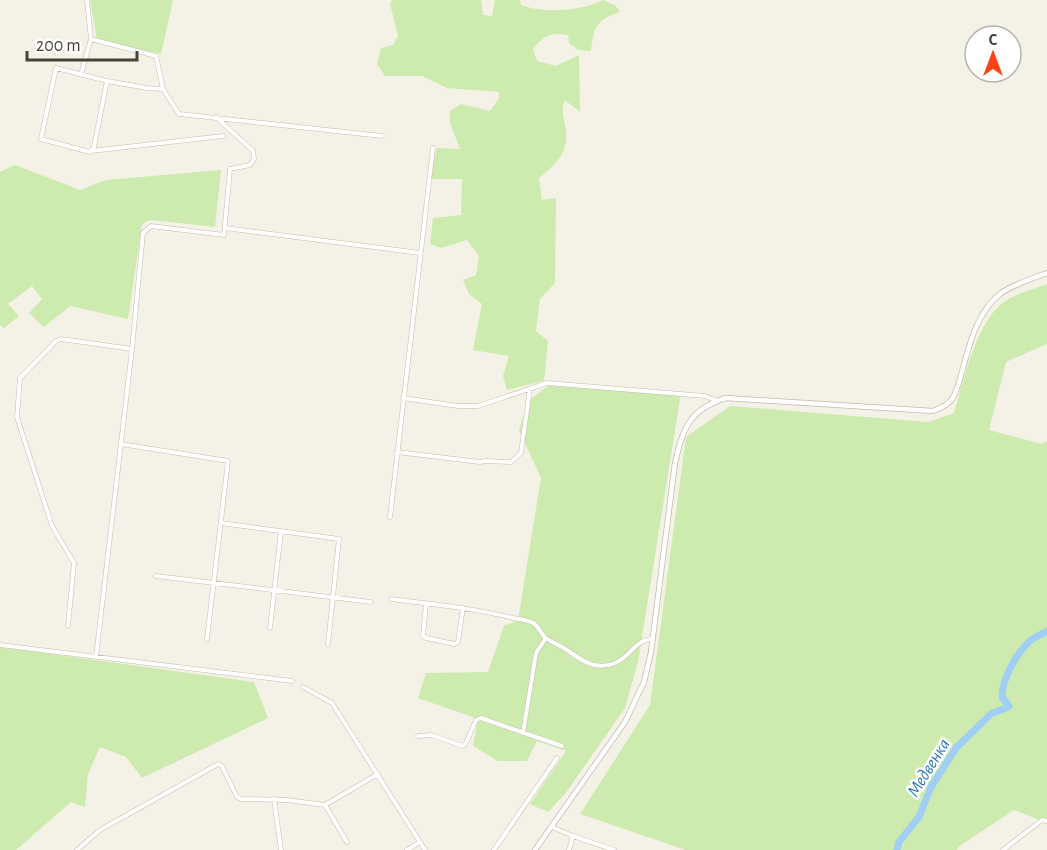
<svg xmlns="http://www.w3.org/2000/svg" width="1047" height="850" font-family="'Alegreya Sans',sans-serif">
  <rect width="100%" height="100%" fill="#f4f1e7"/>
  <!-- green -->
  <path fill="#cdebae" d="M90 0H173L161 54 97 40Z
    M392 0H481L483 15 492 16 495 0H520L521 5C544 14 581 11 603 0L615 5 620 12C596 20 594 27 591 51L578 50 569 43 568 35C551 32 543 36 533 49L537 61 556 66 579 55 580 112 565 100C561 108 563 115 565 124 570 151 559 161 539 178L542 200 556 198 555 283 540 299 536 331 548 341 544 381 507 390 503 376 509 356 473 350 482 304 469 294 463 280 476 275 479 256 467 240 441 248 430 244 433 218 461 215 462 179H430L437 148 460 149 450 123V111L461 104 490 111 499 98V92L447 88 422 76H385L377 64 381 48 393 45 398 36 390 4Z
    M15 165 80 190 106 180 221 170 215 227 150 220 142 224 128 319 70 306 44 327 29 313 42 299 32 286 8 304 19 316 4 328 0 325V172Z
    M1047 284V344L1006 362 989 430 1042 444 1047 441V823L1014 810 958 847 957 850H686L580 814 650 705 686 437 730 406 928 422 954 413C963 382 978 316 1007 300 1019 293 1034 289 1047 284Z
    M552 383 681 393 638 662 625 708 565 794 548 812 530 804 566 751 537 741 527 761H498L473 746 478 719 418 698 426 673 488 672 504 626 518 620 541 478 519 430 529 400Z
    M0 647 254 682 268 718 142 778 126 757 100 747 88 774 85 807 71 802 16 850H0Z"/>
  <g fill="none" stroke-linecap="round" stroke-linejoin="round">
    <!-- river -->
    <path stroke="#a1cef4" stroke-width="7" d="M897 850 899 842 919 817 931 787 956 748 992 713 1004 709 1009 706 1002 697C1002 679 1016 654 1030 641 1034 637 1042 634 1047 631"/>
    <defs>
      <path id="minor" d="M87 0 91 39 156 56 163 89 179 114 382 136
        M81 74 91 39
        M107 81 56 68 41 139 90 152 94 147 107 81 147 88 163 89
        M91 151 223 136
        M225 228 420 253
        M403 398 458 406H478L547 383 705 396 717 401
        M121 444 228 461 207 639
        M397 452 480 462 486 461 511 462 521 453 530 389
        M390 517 433 148
        M221 523 339 539 328 644
        M156 576 371 602
        M391 599C431 604 473 608 513 618 519 619 529 620 535 624 539 628 542 635 546 638 551 642 557 644 562 647 573 653 581 662 594 665 628 671 631 638 653 639
        M426 604 423 636 426 638 454 644 458 642 463 608
        M68 626 74 563 52 526 17 417 20 378 56 341 61 339 132 349
        M270 628 281 531
        M0 645 292 681
        M96 657 132 349 143 233 151 226 224 235 230 169 250 165 254 159 253 151 216 117
        M303 687 332 703 425 850
        M523 733 536 653 546 638
        M418 736 431 735 463 746 466 743 476 720 481 718 562 746
        M274 799 281 850
        M325 805 347 842
        M552 827 573 836 614 850
        M77 850 100 830 218 764 222 766 237 797 241 799 287 800 325 805 378 774
        M407 850 420 842
        M494 850 557 758
        M569 850 573 836
        M1003 850 1042 820 1047 821"/>
      <path id="tertiary" d="M535 850 625 722 644 682 651 652 675 463C683 429 689 409 726 398L933 411C940 408 947 406 952 399 958 390 960 378 963 368 970 342 978 311 1000 294 1013 284 1032 279 1047 273"/>
    </defs>
    <!-- minor casing -->
    <use href="#minor" stroke="#c3bcac" stroke-width="5"/>
    <!-- tertiary casing -->
    <use href="#tertiary" stroke="#c3bcac" stroke-width="6"/>
    <!-- minor -->
    <use href="#minor" stroke="#fff" stroke-width="4"/>
    <!-- tertiary -->
    <use href="#tertiary" stroke="#fff" stroke-width="4.5"/>
  </g>
  <g text-anchor="middle" dominant-baseline="central" stroke-width="5" stroke-linejoin="round" paint-order="stroke">
    <!-- water labels -->
    <g font-size="18" font-style="italic" fill="#2977ba" stroke="#fff">
      <text transform="translate(929 768) rotate(-58)">Медвенка</text>
    </g>
  </g>
  <!-- north arrow -->
  <g transform="translate(993 54)"><circle r="28" fill="#ffffff" stroke="#b6b3af" stroke-width="1.5"/>
  <path d="M0-4.5L10 22L0 15L-10 22Z" fill="#ff4114"/>
  <text y="-9" font-size="16" font-weight="bold" text-anchor="middle" fill="#484236">С</text>
  </g>
  <!-- scale -->
  <path d="M27 51v9h110v-9" fill="none" stroke="#484236" stroke-width="3"/>
  <text x="36" y="51" font-size="18" fill="#484236" stroke="#ffffff" stroke-width="4.5" paint-order="stroke">200 m</text>
</svg>
